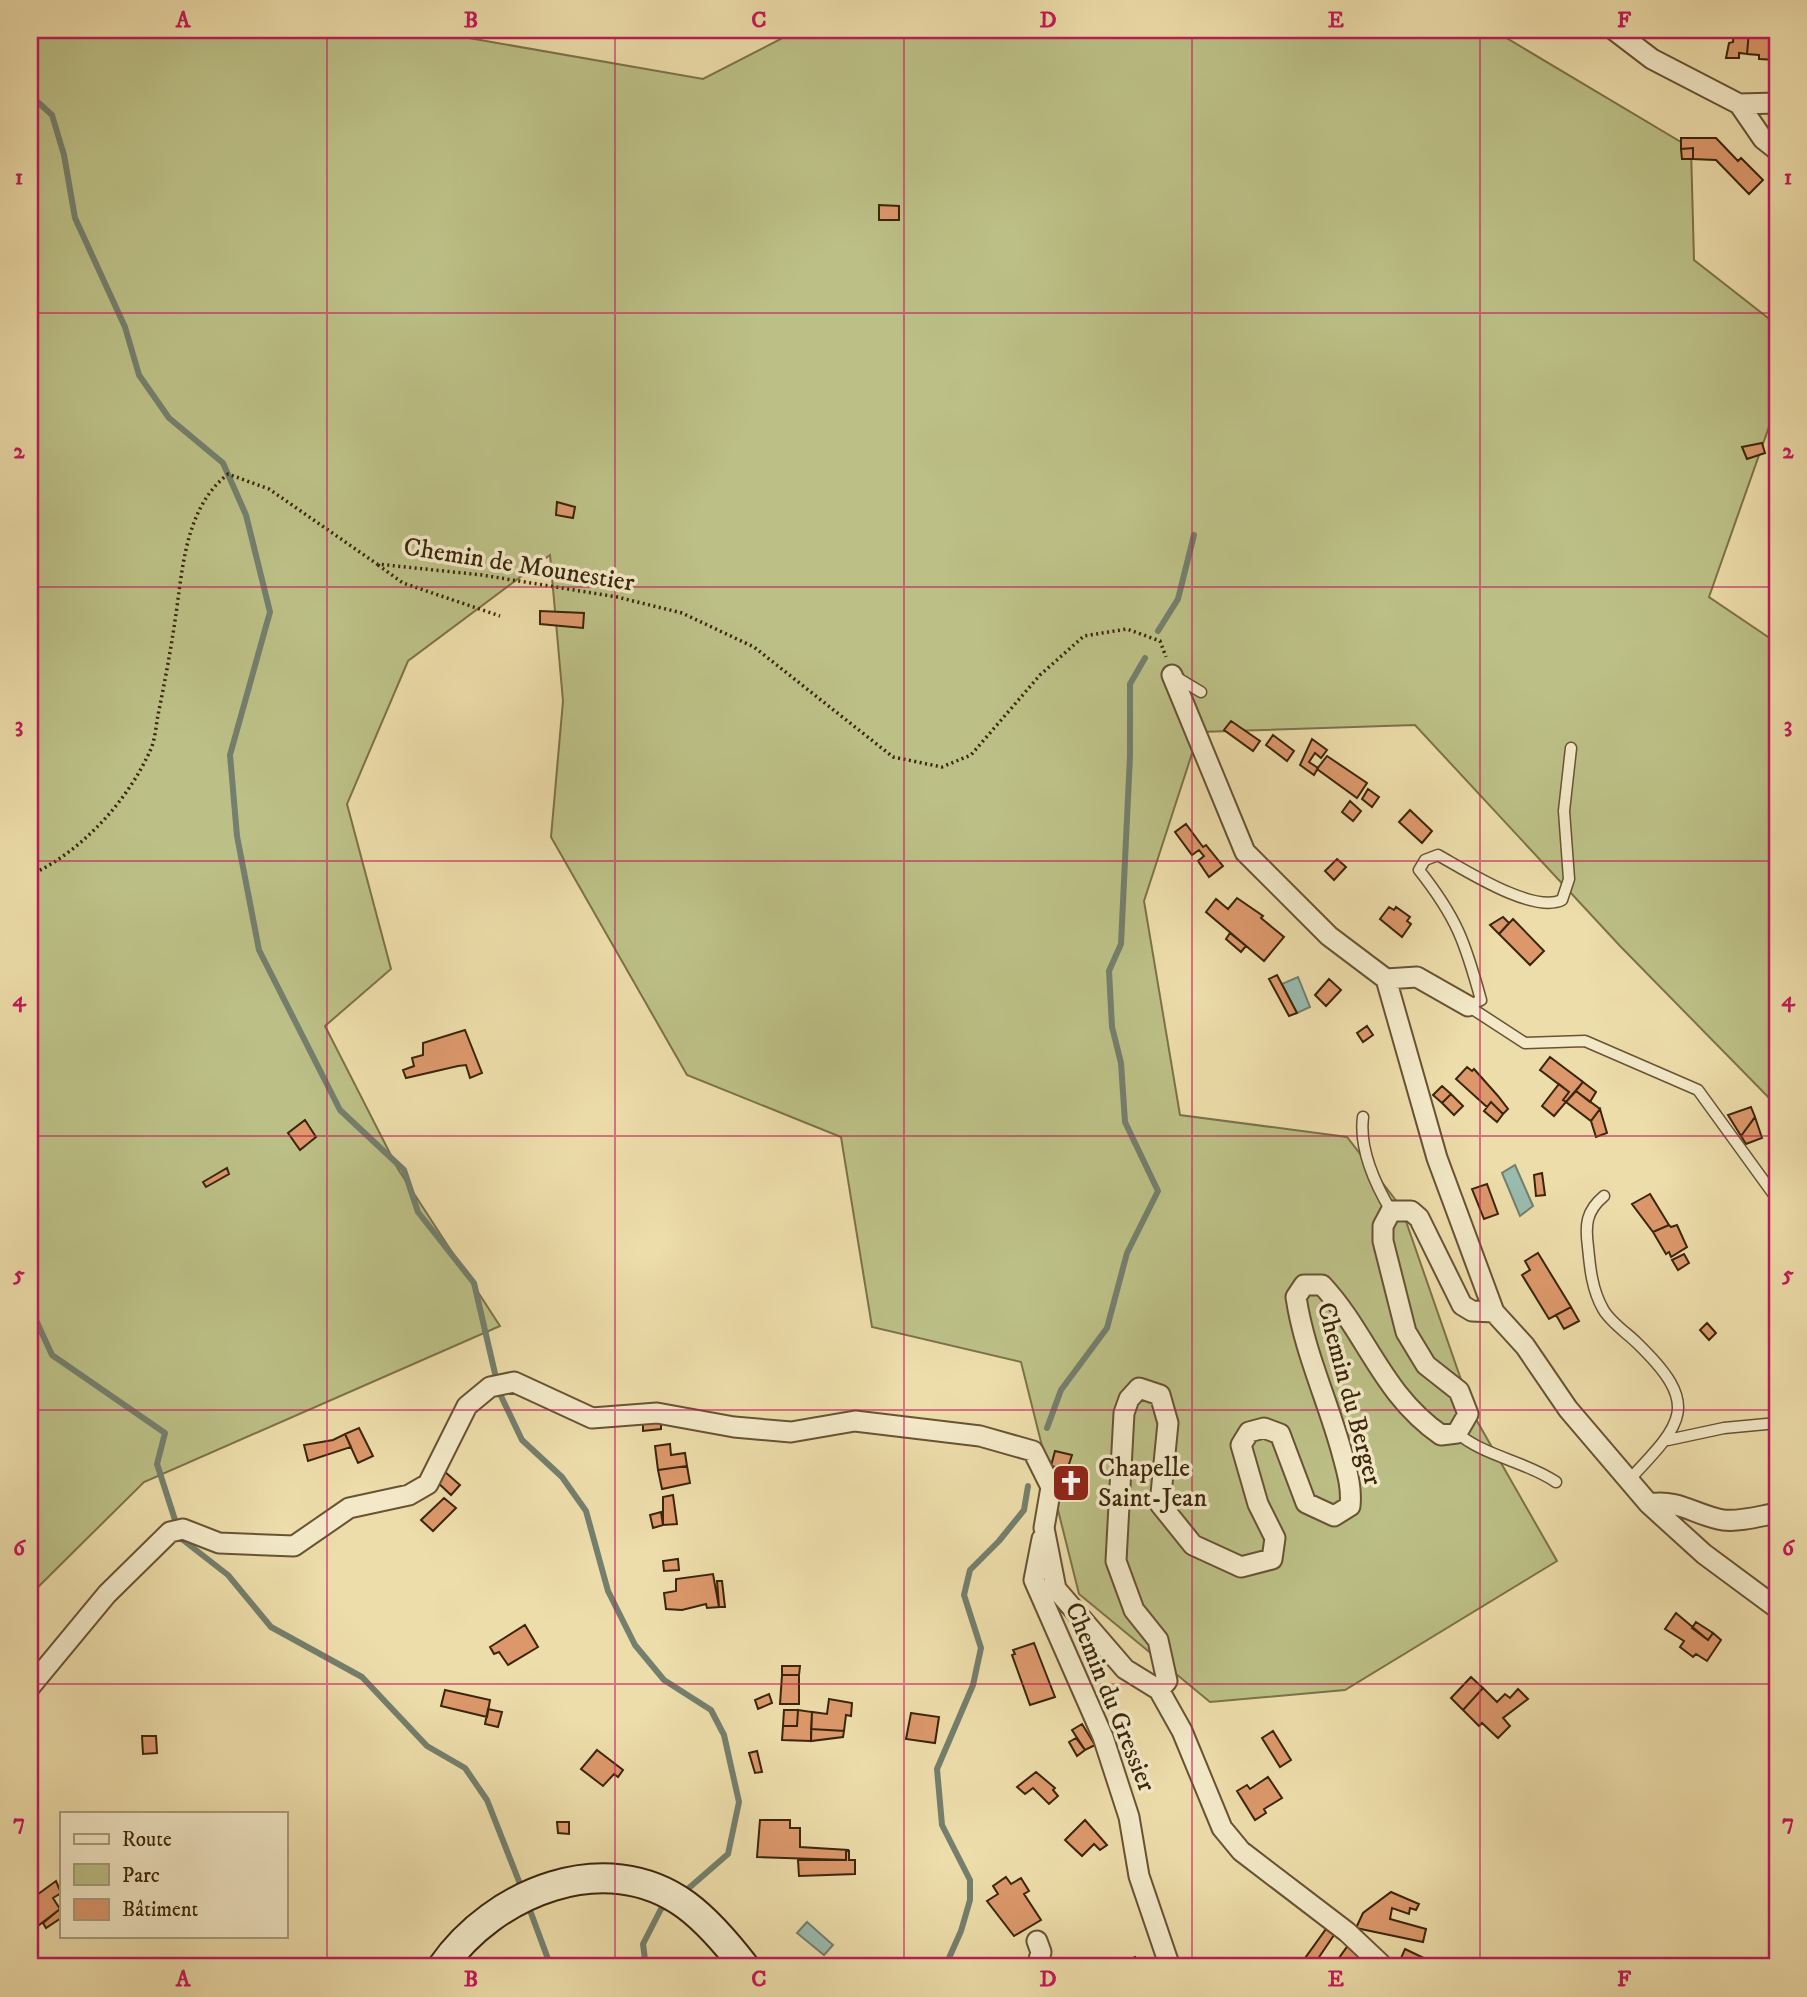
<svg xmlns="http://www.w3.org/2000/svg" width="1807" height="1997" font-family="'IM FELL DW Pica',serif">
  <rect width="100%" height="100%" fill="#edddaa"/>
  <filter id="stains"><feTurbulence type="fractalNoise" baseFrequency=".00286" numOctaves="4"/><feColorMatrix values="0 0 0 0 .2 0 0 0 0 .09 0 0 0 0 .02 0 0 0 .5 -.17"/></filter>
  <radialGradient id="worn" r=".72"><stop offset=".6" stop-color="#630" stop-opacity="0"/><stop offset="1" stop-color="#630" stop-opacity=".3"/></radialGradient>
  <!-- green -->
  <path fill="#bcc086" stroke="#7c7248" stroke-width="2" d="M30 30H423L703 79 798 30H1493L1691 148 1694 260 1777 325V404L1709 597 1777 643V1106L1621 947 1415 725 1199 732 1144 901 1180 1115 1347 1137 1401 1207 1473 1414 1557 1561 1345 1690 1210 1702 1079 1594 1021 1362 872 1327 841 1137 687 1075 551 837 563 701 550 555 408 661 347 804 391 969 325 1026 398 1169 500 1326 144 1482 30 1595Z"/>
  <!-- water -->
  <path fill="#9abbaf" stroke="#747f6d" stroke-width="2" d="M1298 977 1310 1007 1297 1013 1282 984Z
    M1515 1165 1533 1206 1520 1216 1502 1173Z
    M807 1922 833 1945 824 1955 797 1933Z"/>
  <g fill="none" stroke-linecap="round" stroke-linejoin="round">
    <!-- stream -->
    <path stroke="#747f6d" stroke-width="6" d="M30 95 52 115 64 155 75 218 125 327 139 375 169 418 223 463 246 515 270 612 230 755 237 836 259 950 340 1110 404 1170 418 1212 474 1283 497 1382
      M1158 631 1178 599 1194 535
      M30 1307 52 1355 165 1433 157 1464 176 1523
      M501 1396 522 1440 562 1477 586 1511 608 1591 635 1645 664 1680 711 1710 724 1735 739 1802 728 1854 682 1894
      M1047 1428 1061 1390 1107 1328 1127 1253 1158 1191 1125 1122 1121 1063 1112 1027 1109 971 1121 944 1130 756V684L1145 658
      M183 1540 228 1575 271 1627 362 1677 427 1746 465 1768 487 1800 522 1889
      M528 1905 551 1967
      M646 1967 643 1944 661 1909 669 1903
      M945 1967 961 1931 970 1900V1880L942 1825 937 1769 973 1685 981 1648 964 1595 970 1570 999 1541 1024 1510 1028 1486"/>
  </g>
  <!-- building -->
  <path fill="#dc986b" stroke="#3b250b" stroke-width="2" d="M1734 30 1749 31 1747 54 1739 53V58H1726L1729 43 1733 42Z
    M1749 31 1777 36V60L1759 59V55L1747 54Z
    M1681 138H1716L1738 161 1741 158 1763 180 1749 194 1716 160 1693 159V148L1681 149Z
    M1693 148V159H1682L1681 149Z
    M879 205 899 206V220H879Z
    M1762 443 1765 453 1747 459 1742 447Z
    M557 502 575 507 573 518 556 515Z
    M540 611 584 613 583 628 540 624Z
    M1231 721 1260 741 1253 751 1224 730Z
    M1273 735 1294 751 1287 761 1266 745Z
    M1312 739 1327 750 1321 758 1315 753 1309 762 1318 768 1314 775 1300 765Z
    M1327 756 1367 783 1357 798 1317 769Z
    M1368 789 1379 797 1372 807 1362 799Z
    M1350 801 1361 811 1353 821 1342 812Z
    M1410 810 1432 831 1422 843 1399 822Z
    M1186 824 1203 847 1206 845 1223 866 1209 877 1198 861 1204 856 1199 850 1192 855 1175 832Z
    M1337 859 1346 867 1334 880 1325 871Z
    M1237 898 1263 916 1261 918 1284 937 1264 961 1206 912 1216 899 1228 909Z
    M1389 907 1394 910 1396 907 1410 917 1407 921 1411 924 1402 937 1380 919Z
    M1503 917 1509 923 1499 934 1490 925Z
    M1513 919 1544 951 1530 965 1499 934Z
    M1230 933 1246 946 1241 952 1226 939Z
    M1277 975 1297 1013 1289 1016 1269 979Z
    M1329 979 1341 990 1326 1006 1315 995Z
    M1367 1026 1373 1035 1363 1042 1357 1033Z
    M465 1030 482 1073 470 1078 466 1065 458 1066 406 1078 403 1070 414 1066 412 1058 423 1055V1043Z
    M1550 1057 1583 1082 1566 1102 1563 1100 1569 1092 1540 1070Z
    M1467 1067 1472 1071 1474 1069 1498 1096 1508 1109 1503 1114 1491 1102 1487 1107 1456 1079Z
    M1583 1082 1596 1092 1590 1102 1576 1091Z
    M1559 1084 1569 1092 1563 1100 1566 1102 1554 1116 1542 1106Z
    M1442 1086 1451 1094 1442 1103 1433 1095Z
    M1576 1091 1600 1109 1591 1121 1566 1102Z
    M1451 1094 1463 1106 1454 1115 1442 1103Z
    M1491 1102 1503 1114 1497 1122 1484 1111Z
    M1751 1107 1755 1117 1741 1136 1728 1115Z
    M1600 1109 1607 1133 1596 1137 1591 1121Z
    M1755 1117 1762 1138 1746 1144 1741 1136Z
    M305 1120 316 1137 300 1150 288 1133Z
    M227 1168 229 1174 206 1187 203 1182Z
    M1542 1173 1545 1195 1536 1196 1534 1175Z
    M1487 1184 1498 1214 1484 1219 1472 1189Z
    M1650 1194 1669 1225 1653 1232 1632 1204Z
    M1669 1225 1671 1227 1677 1225 1687 1247 1671 1257 1669 1252 1666 1254 1653 1232Z
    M1538 1253 1571 1307 1549 1319 1522 1275 1530 1270 1525 1261Z
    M1684 1254 1689 1263 1678 1270 1672 1260Z
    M1571 1307 1579 1321 1564 1329 1556 1315Z
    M1707 1323 1716 1333 1709 1340 1700 1330Z
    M661 1418V1429L643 1431V1420Z
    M359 1428 373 1456 358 1463 345 1434Z
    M345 1434 351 1447 308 1461 304 1445 333 1440Z
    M670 1444 671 1455 685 1453 687 1466 658 1470 655 1446Z
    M1055 1451 1072 1455 1067 1470 1051 1466Z
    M687 1466 690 1483 662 1489 658 1470Z
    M444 1471 460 1485 451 1495 435 1480Z
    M1067 1474 1079 1477 1077 1492 1063 1489Z
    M673 1495 677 1524 663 1525V1497Z
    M444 1498 456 1508 433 1531 421 1520Z
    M661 1512 663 1525 653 1528 650 1515Z
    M678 1559 679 1570 664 1571 663 1561Z
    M713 1574 719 1607 707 1608 706 1604 682 1610 666 1609 664 1593 676 1591V1579Z
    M717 1581H722L725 1607H719Z
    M1676 1613 1708 1640 1713 1633 1721 1640 1707 1661 1696 1654 1693 1657 1680 1647 1684 1641 1665 1629Z
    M1696 1622 1713 1633 1708 1640 1692 1628Z
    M525 1625 538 1647 508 1665 499 1652 494 1654 490 1647Z
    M1034 1643 1055 1697 1030 1705 1012 1655 1015 1654 1013 1650Z
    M782 1666H800L799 1675H782Z
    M782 1675H799V1704H780Z
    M1471 1677 1483 1688 1463 1710 1451 1698Z
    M1483 1688 1497 1702 1505 1694 1510 1698 1518 1689 1528 1699 1503 1718 1510 1726 1498 1738 1482 1723 1479 1726 1463 1710Z
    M445 1690 490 1700 487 1717 441 1706Z
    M769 1694 772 1703 758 1709 755 1700Z
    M829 1699 852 1703 851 1716 846 1715 844 1731 811 1729 812 1712 827 1714Z
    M488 1709 502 1712 498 1727 485 1724Z
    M784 1710H798L797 1726H783Z
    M798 1710 812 1712 811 1741 782 1740 783 1726H797Z
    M911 1713 939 1717 935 1743 906 1739Z
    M1082 1724 1095 1745 1085 1750 1072 1730Z
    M811 1729 844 1731 843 1737 811 1741Z
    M1273 1731 1291 1760 1280 1767 1262 1738Z
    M142 1736H156L157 1753 143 1754Z
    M1076 1738 1085 1750 1077 1756 1069 1742Z
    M597 1750 623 1770 618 1777 614 1774 603 1786 581 1769Z
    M757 1751 762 1772 755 1773 749 1753Z
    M1036 1772 1055 1788 1053 1790 1058 1796 1049 1804 1033 1788 1025 1794 1017 1787Z
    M1268 1777 1282 1798 1264 1809 1266 1813 1255 1820 1237 1791 1247 1785 1250 1789Z
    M760 1820H790V1828H800V1847L849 1850 846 1851V1860L757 1857Z
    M1085 1820 1107 1845 1100 1850 1094 1844 1082 1856 1065 1840Z
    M557 1822H569V1834L558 1833Z
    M846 1851H849V1860H855V1874L799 1876 798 1860H846Z
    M1006 1877 1011 1884 1021 1878 1029 1891 1024 1894 1041 1920 1014 1936 987 1901 998 1894 993 1886Z
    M56 1881 61 1893 53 1898 60 1909 30 1932V1900Z
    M1391 1892 1419 1904 1416 1910 1410 1908 1409 1914 1392 1908 1390 1919 1426 1929 1423 1942 1356 1928 1363 1913Z
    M60 1909 61 1918 46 1928 43 1923Z
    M1326 1929 1334 1935 1313 1966 1303 1961Z
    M1349 1944 1363 1954 1354 1967 1334 1965Z
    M1405 1949 1428 1960 1425 1967H1397Z
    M1135 1957 1140 1967H1120L1119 1964Z"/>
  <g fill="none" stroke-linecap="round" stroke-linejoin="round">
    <defs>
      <path id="service" d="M1176 677 1201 692
        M1468 1006 1481 1000C1465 942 1457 918 1419 870L1425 860 1438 855C1465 870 1533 914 1562 900L1569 879 1564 811 1571 748
        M1468 1006 1525 1043 1585 1041 1698 1090 1777 1199
        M1363 1117C1359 1148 1375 1184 1391 1211
        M1604 1196C1586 1211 1585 1225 1588 1247 1590 1268 1592 1290 1603 1309 1610 1322 1627 1333 1637 1343 1701 1405 1684 1422 1628 1481
        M1457 1433C1486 1457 1525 1461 1556 1482
        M1668 1440 1724 1428 1777 1423"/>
      <path id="minor" d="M1614 30 1652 59 1739 104 1777 103
        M1739 104 1763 139 1777 150
        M1386 979 1417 977 1468 1006
        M1494 1312 1525 1346 1568 1409 1649 1504 1704 1554 1777 1608
        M1649 1504C1680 1499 1694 1515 1723 1520 1741 1522 1760 1516 1777 1513
        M1042 1539 1034 1580 1103 1737 1129 1817 1139 1876 1170 1967
        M30 1687 107 1594 170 1532 183 1529 219 1543 294 1546 349 1508 409 1495 428 1484 467 1406 490 1387 514 1382 592 1418 657 1413 734 1427 791 1432 855 1421 980 1436 1033 1451 1051 1487 1044 1528 1056 1589 1125 1669 1159 1690 1182 1731 1222 1828 1241 1851 1347 1932 1384 1967
        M1159 1690 1167 1681 1158 1640 1134 1610 1116 1561 1124 1413 1129 1399 1139 1388 1160 1395 1168 1423 1160 1504 1193 1545 1241 1567 1272 1559 1275 1538 1258 1504 1241 1445 1249 1432 1264 1428 1280 1434 1306 1503 1334 1516 1350 1506C1352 1487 1347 1472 1342 1453 1328 1401 1304 1351 1296 1297L1304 1285H1322C1367 1333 1381 1393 1441 1435L1457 1433 1468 1414 1459 1391 1426 1365 1406 1332 1383 1241V1226L1391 1211H1411L1419 1218 1462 1305 1472 1311 1494 1312 1437 1158 1386 979 1329 936 1245 852 1172 675
        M1037 1941 1041 1952 1037 1967"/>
      <path id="secondary" d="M442 1967C493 1893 605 1846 686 1905 709 1922 728 1945 745 1967"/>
    </defs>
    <!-- service casing -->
    <use href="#service" stroke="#685333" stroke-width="13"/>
    <!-- minor casing -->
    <use href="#minor" stroke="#685333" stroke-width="23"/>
    <!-- secondary casing -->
    <use href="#secondary" stroke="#3b250b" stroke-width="32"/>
    <!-- path -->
    <path stroke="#3b250b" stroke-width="3.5" stroke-dasharray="2 3.5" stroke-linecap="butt" d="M378 565 403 583 500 616
      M30 875C80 853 127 802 150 751 155 741 156 726 158 715 166 676 173 638 178 599 184 554 190 504 228 474L269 489 377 564 482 575 617 597 682 613 754 647 893 757 942 767 971 755 1040 675 1084 636 1127 629 1160 641 1166 657"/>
    <!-- service -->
    <use href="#service" stroke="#f3e9c8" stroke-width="10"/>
    <!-- minor -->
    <use href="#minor" stroke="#f3e9c8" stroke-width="19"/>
    <!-- secondary -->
    <use href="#secondary" stroke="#f3e9c8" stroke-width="28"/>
  </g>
  <!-- grid -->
  <path fill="none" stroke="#c2185b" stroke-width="2" stroke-opacity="0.55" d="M327 30V1967M615 30V1967M904 30V1967M1192 30V1967M1480 30V1967M30 313H1777M30 587H1777M30 861H1777M30 1136H1777M30 1410H1777M30 1684H1777"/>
  <!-- icons -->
  <defs>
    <symbol id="church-square" viewBox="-11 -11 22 22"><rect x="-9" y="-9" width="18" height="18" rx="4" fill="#8f2418" stroke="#f3e9c8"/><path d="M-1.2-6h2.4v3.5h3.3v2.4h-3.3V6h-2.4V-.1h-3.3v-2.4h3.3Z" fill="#fff"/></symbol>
  </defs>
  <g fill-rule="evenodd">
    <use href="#church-square" x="1049" y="1461" width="44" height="44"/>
  </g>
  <g text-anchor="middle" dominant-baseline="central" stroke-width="7" stroke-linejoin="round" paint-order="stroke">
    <!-- street labels -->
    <g font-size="26" fill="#3b250b" stroke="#f3e9c8">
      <text transform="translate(519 565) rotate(9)">Chemin de Mounestier</text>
      <text transform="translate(1349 1394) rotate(75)">Chemin du Berger</text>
      <text transform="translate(1110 1697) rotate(68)">Chemin du Gressier</text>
    </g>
    <!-- poi labels -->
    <g font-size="26" fill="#3b250b" stroke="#f3e9c8" text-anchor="start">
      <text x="1098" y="1468">Chapelle<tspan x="1098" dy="30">Saint-Jean</tspan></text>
    </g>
  </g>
  <!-- margin -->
  <rect width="1807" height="1997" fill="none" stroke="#edddaa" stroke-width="77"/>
  <!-- legend -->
  <rect x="60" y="1812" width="228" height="126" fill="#f3e9c8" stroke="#a99b7c" stroke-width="2"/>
  <rect x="74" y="1834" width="35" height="10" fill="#f3e9c8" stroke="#a99b7c" stroke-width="2"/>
  <text x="122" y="1846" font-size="21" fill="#3b250b">Route</text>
  <rect x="74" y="1864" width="35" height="21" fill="#bcc086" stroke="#a99b7c" stroke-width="2"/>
  <text x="122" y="1882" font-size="21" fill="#3b250b">Parc</text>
  <rect x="74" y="1899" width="35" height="21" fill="#dc986b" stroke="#a99b7c" stroke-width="2"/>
  <text x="122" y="1916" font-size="21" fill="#3b250b">Bâtiment</text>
  <rect x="38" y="38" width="1731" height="1920" fill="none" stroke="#c2185b" stroke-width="2.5"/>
  <g font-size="23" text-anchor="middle" font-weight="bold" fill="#c2185b">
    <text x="183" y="27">A</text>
    <text x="471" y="27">B</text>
    <text x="759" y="27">C</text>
    <text x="1048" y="27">D</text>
    <text x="1336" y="27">E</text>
    <text x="1624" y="27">F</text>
    <text x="19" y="184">1</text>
    <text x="1788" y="184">1</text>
    <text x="19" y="458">2</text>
    <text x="1788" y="458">2</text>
    <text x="19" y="732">3</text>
    <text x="1788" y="732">3</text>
    <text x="19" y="1006">4</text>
    <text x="1788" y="1006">4</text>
    <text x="19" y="1281">5</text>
    <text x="1788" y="1281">5</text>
    <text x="19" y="1555">6</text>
    <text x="1788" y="1555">6</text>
    <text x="19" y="1829">7</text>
    <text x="1788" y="1829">7</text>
    <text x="183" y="1986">A</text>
    <text x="471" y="1986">B</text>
    <text x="759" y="1986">C</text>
    <text x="1048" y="1986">D</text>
    <text x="1336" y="1986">E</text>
    <text x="1624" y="1986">F</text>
  </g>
  <rect width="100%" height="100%" filter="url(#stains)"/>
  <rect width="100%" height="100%" fill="url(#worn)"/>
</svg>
